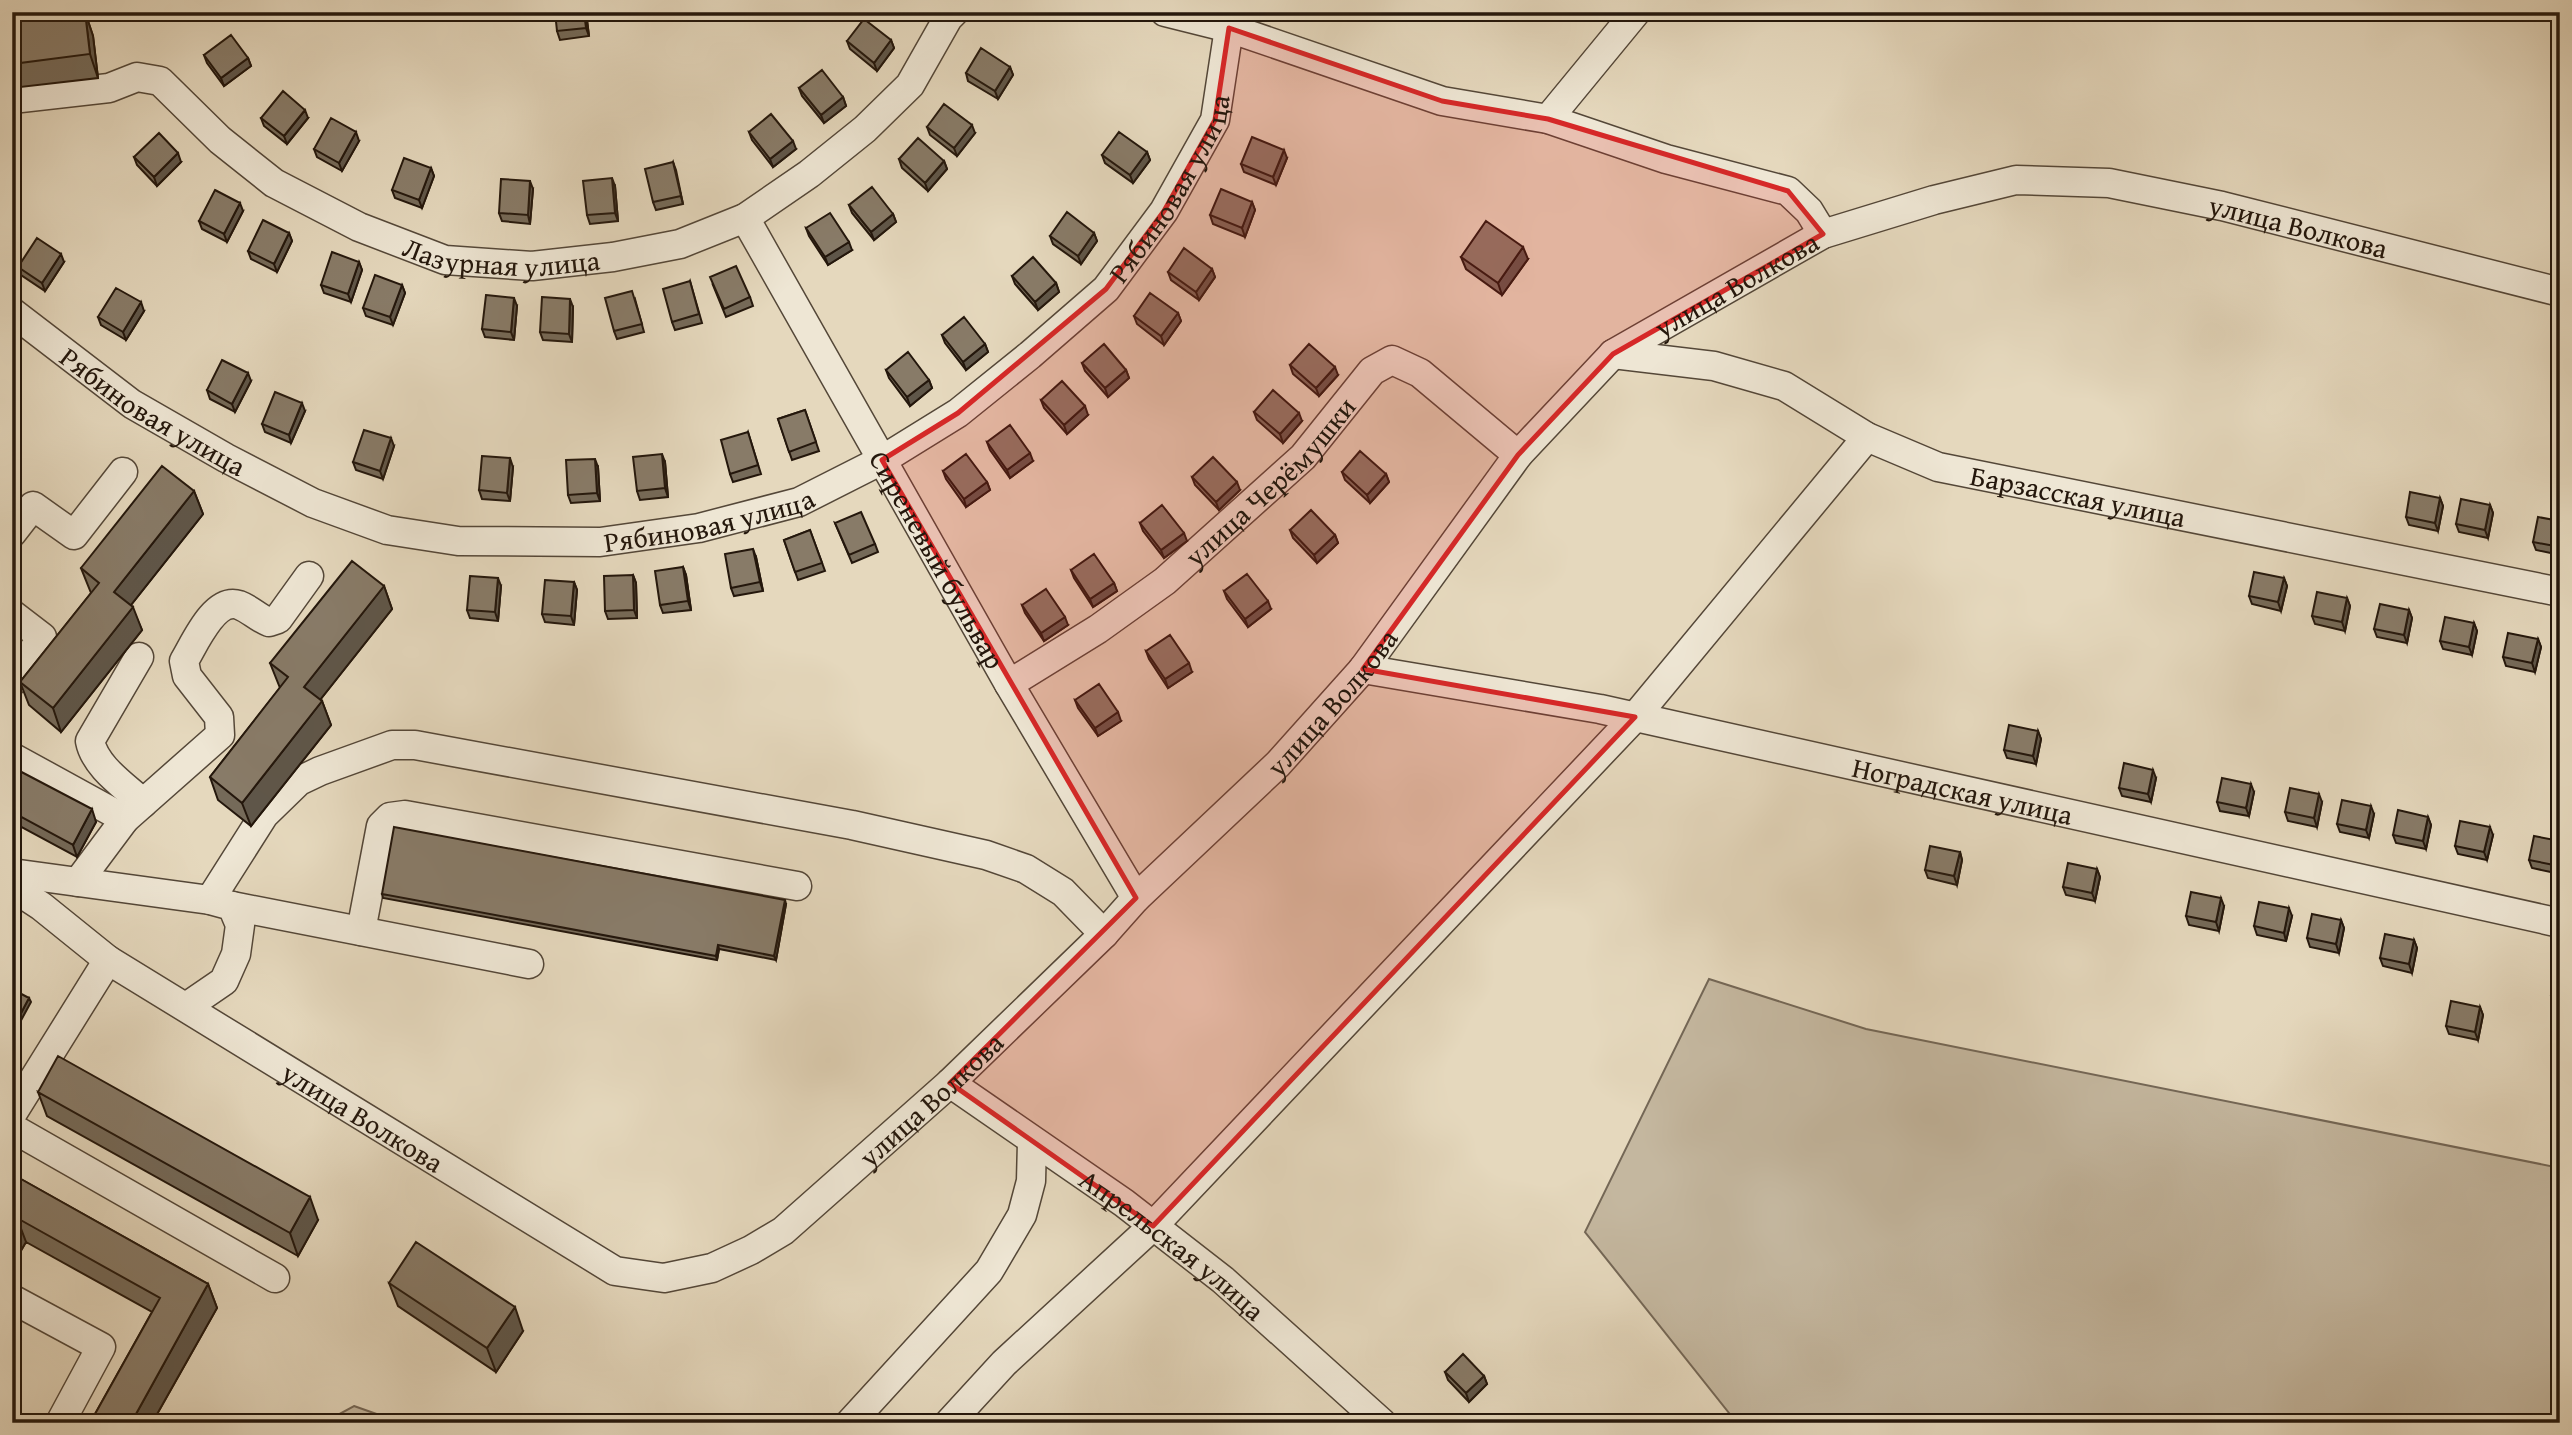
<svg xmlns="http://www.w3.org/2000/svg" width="2572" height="1435" font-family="'Gentium Book Plus',serif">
  <rect width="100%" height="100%" fill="#e5d8bd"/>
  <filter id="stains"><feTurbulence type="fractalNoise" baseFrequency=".00286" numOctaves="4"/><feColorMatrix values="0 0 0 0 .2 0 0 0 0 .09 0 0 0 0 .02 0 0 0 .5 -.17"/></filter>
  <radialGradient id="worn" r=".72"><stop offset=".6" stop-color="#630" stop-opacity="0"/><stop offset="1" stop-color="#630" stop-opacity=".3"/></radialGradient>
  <!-- green -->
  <path fill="#c4b79f" stroke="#746756" stroke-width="2" d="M1709 979 1866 1029 2560 1168V1423H1737L1585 1232Z
    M354 1406 402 1423H323Z"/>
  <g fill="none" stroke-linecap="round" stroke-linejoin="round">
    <defs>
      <g id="minor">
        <path d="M1165 12 1229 28 1442 101 1548 119 1666 159 1788 191 1809 211 1823 234"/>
        <path id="s1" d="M12 99 109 88 137 77 160 81 220 140 274 183 359 227 445 260 532 266 613 257 680 244 745 218 809 174 865 129 910 85 948 18 954 12"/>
        <path d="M1548 119 1636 12"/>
        <path id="s2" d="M745 218 1009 684 1136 898"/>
        <path id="s3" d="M12 312 132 404 226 458 313 503 387 530 458 541 600 542 699 528 799 502 882 460 958 413 1030 355 1106 289 1164 211 1215 120 1229 28 1237 12"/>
        <path id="s4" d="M1613 354 1714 366 1784 386 1867 437 1938 467 2560 592"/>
        <path d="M12 533 33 506 74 535 123 472"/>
        <path d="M12 614 42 637 12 682"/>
        <path d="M139 657 90 741C95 767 125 786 143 803"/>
        <path id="s5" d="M1363 669 1600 709 2560 923"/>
        <path id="s6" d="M1009 684 1098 629 1165 581 1303 457 1372 371 1392 360 1420 373 1518 455"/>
        <path d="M12 757 125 819"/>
        <path d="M12 873 210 900 232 906 240 925 236 954 224 981 186 1007"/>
        <path d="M78 882 125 819 220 735 219 717 187 676 184 661C195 643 214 597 239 605 250 609 258 618 269 622L278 619 309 576"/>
        <path id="s7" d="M12 887 41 906 108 960 615 1271 664 1278 712 1268 751 1250 783 1231 950 1083 1104 934 1136 898 1278 764 1363 669 1518 455 1613 354 1823 234 1934 200 2016 180 2109 183 2222 206 2560 292"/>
        <path d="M210 900 264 815 299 781 320 771 392 745H415L852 825 986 855 1026 869 1063 892 1104 934"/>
        <path d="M232 906 529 964"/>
        <path d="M361 931 381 826 390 817 405 815 797 886"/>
        <path id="s8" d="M950 1083 1124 1203 1223 1280 1382 1423"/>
        <path d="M12 1114 108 960"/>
        <path d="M12 1128 275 1278"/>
        <path d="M12 1299 101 1347 60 1423"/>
        <path d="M850 1423 989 1271 1022 1215 1031 1181 1032 1142"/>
        <path d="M949 1423 1004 1363 1153 1226 1635 717 1867 437"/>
      </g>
    </defs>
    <!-- minor casing -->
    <use href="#minor" stroke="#544738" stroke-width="31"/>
    <!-- minor -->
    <use href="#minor" stroke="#eee6d4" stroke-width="28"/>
  </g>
  <!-- wall -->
  <path fill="#756a59" stroke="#24170c" stroke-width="2" d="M85 12 93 36 98 78 12 88V21Z
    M586 12 589 36 560 40 557 31Z
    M891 40 894 48 877 71 850 49 847 41Z
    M204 55 248 58 251 66 224 86 207 63Z
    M1010 67 1013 75 998 99 968 81 966 73Z
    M799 88 843 97 846 106 824 123 802 96Z
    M261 118H308L287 144 264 126Z
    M927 127 975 133 957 156 930 135Z
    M749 132 796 149 773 167 752 140Z
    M359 141 342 171 317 157 314 149Z
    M1147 152 1150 160 1133 183 1105 163 1102 155Z
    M134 157 181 162 157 186 137 165Z
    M1287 158 1276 185 1244 172 1241 164Z
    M899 159 944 161 947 169 928 191 902 168Z
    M673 162 683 204 656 210 653 202Z
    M431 168 434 176 422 208 395 198 392 190Z
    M615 186 618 221 590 224 587 215Z
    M533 189 530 224 502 221 499 213Z
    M1252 202 1255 210 1245 237 1213 224 1210 215Z
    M849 205 893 214 896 222 874 240 852 213Z
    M243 211 227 242 202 229 199 221Z
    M806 228 852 250 828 265 809 236Z
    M289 233 292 241 277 272 251 259 248 251Z
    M1094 233 1097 241 1081 264 1053 244 1050 236Z
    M1461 257 1528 259 1502 295 1466 269Z
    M64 262 45 291 21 275 18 267Z
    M359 262 362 270 351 302 324 293 321 285Z
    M1212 269 1215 277 1199 300 1171 280 1168 272Z
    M1012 276 1056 283 1059 292 1038 310 1015 284Z
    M690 281 702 323 675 330 672 322Z
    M402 285 405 293 393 325 366 316 363 308Z
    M713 285 750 297 753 306 726 317Z
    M635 299 644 332 617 339 614 331Z
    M517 306 514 340 485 337 482 329Z
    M573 307 572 342 543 340 540 332Z
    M144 311 126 340 101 325 98 317Z
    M1178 313 1181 321 1164 345 1137 324 1134 316Z
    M942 335 985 344 988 352 966 370 945 343Z
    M1082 363 1126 370 1129 378 1108 397 1085 371Z
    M1290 365 1338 375 1319 396 1293 374Z
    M886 370 929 380 932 388 910 406 889 378Z
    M251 381 235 412 210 399 207 390Z
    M1041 400 1088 415 1067 434 1044 408Z
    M805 410 819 451 792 460 778 419Z
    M305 411 291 443 265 432 262 424Z
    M1254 412 1302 421 1283 443 1257 420Z
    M748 432 761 474 733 482 730 474Z
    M987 442 1033 461 1010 478 990 450Z
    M394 446 383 479 356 470 353 462Z
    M665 462 668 497 640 500 637 491Z
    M513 467 510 501 482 499 479 490Z
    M598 467 600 501 571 503 568 495Z
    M943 471 987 482 990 490 966 507 946 479Z
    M1342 472 1386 474 1389 482 1370 503 1345 480Z
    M1192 477 1240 490 1219 510 1195 485Z
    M194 491 203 514 131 605 142 630 61 732 29 705 20 682 91 593 81 568Z
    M2440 498 2443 506 2438 531 2409 525 2406 517Z
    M2490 505 2493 513 2488 538 2459 532 2456 524Z
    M2560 521V555L2536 550 2533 542Z
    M835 523 875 544 878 552 852 563Z
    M1140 523 1187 541 1164 558 1143 531Z
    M810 530 825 571 798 580 784 540Z
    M1290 530 1335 535 1338 543 1317 563 1293 538Z
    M756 557 763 591 734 596 731 588Z
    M683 567 686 575 691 610 663 613 660 605Z
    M1071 570 1114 583 1117 591 1093 607 1074 578Z
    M633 575 636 583 637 618 608 619 605 611Z
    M2284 578 2287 586 2281 611 2252 604 2249 596Z
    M574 582 577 590 574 625 545 622 542 614Z
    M384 586 392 609 320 700 322 701 331 725 251 826 218 800 210 777 280 688 270 663Z
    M501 586 498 621 470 618 467 610Z
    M1224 591 1271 609 1248 627 1227 599Z
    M2347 598 2350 606 2345 631 2315 624 2312 616Z
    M1022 605 1068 625 1044 641 1025 613Z
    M2409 610 2412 618 2407 643 2377 637 2374 629Z
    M2474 623 2477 631 2472 655 2443 649 2440 641Z
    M2538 639 2541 647 2535 672 2506 666 2503 657Z
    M1146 651 1192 672 1168 688 1149 659Z
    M1075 700 1121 721 1098 736 1078 708Z
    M2038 731 2041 739 2036 764 2007 758 2004 750Z
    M12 767 96 822 77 857 12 822Z
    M2156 778 2151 802 2122 796 2119 788Z
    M2254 792 2249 816 2220 811 2217 802Z
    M2322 802 2317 827 2288 821 2285 812Z
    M2374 814 2369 838 2340 832 2337 824Z
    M2428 817 2431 825 2426 849 2396 843 2393 835Z
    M2493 835 2487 860 2458 854 2455 846Z
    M2560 841V874L2532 868 2529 860Z
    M1960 852 1962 860 1957 885 1928 878 1925 870Z
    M2097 869 2100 877 2095 901 2066 895 2063 887Z
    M382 894 786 904 776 960 719 949 717 960 383 898Z
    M2224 906 2219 931 2189 925 2186 916Z
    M2292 916 2286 941 2257 935 2254 926Z
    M2341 920 2344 928 2339 953 2310 947 2307 938Z
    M2414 940 2417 948 2412 973 2383 966 2380 958Z
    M2560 971V1005L2554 1003 2551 995Z
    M2480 1007 2483 1015 2478 1040 2449 1034 2446 1026Z
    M38 1092 318 1220 298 1256 47 1116Z
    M12 1174 208 1284 217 1308 152 1423H90L152 1312 26 1242 12 1266Z
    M389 1283 523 1331 496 1372 398 1306Z
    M1445 1372 1484 1376 1487 1384 1469 1402 1448 1380Z"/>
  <!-- shaded-wall -->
  <path fill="#5f5649" stroke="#24170c" stroke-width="2" d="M85 12 93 36 98 78 90 54Z
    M584 12H586L589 36 586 28Z
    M891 40 894 48 877 71 874 63Z
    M248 58 251 66 224 86 221 78Z
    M1010 67 1013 75 998 99 995 91Z
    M843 97 846 106 824 123 821 115Z
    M305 110 308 118 287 144 284 136Z
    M972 125 975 133 957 156 954 148Z
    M356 132 359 141 342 171 339 163Z
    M793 141 796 149 773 167 770 159Z
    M1284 150 1287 158 1276 185 1273 177Z
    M1147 152 1150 160 1133 183 1130 175Z
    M178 153 181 162 157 186 154 177Z
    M944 161 947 169 928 191 925 183Z
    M673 162 676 170 683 204 681 196Z
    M431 168 434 176 422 208 419 200Z
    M612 178 615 186 618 221 615 213Z
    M530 181 533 189 530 224 528 215Z
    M1252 202 1255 210 1245 237 1242 228Z
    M240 203 243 211 227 242 224 234Z
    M893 214 896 222 874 240 871 232Z
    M289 233 292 241 277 272 274 264Z
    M1094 233 1097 241 1081 264 1078 256Z
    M849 242 852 250 828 265 825 257Z
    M1523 247 1528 259 1502 295 1498 283Z
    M61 254 64 262 45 291 42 283Z
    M359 262 362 270 351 302 348 294Z
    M1212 269 1215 277 1199 300 1196 292Z
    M1056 283 1059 292 1038 310 1035 302Z
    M402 285 405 293 393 325 390 317Z
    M514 298 517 306 514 340 511 332Z
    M570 299 573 307 572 342 569 334Z
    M141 302 144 311 126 340 123 332Z
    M1178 313 1181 321 1164 345 1161 336Z
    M985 344 988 352 966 370 963 362Z
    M1335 367 1338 375 1319 396 1316 388Z
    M1126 370 1129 378 1108 397 1105 388Z
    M248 373 251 381 235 412 232 404Z
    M929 380 932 388 910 406 907 397Z
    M12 402 18 417 12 424Z
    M302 403 305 411 291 443 289 435Z
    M1085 406 1088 415 1067 434 1064 425Z
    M1299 413 1302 421 1283 443 1280 434Z
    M391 438 394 446 383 479 380 471Z
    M1030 453 1033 461 1010 478 1007 470Z
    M662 454 665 462 668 497 665 488Z
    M510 458 513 467 510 501 507 493Z
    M595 459 598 467 600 501 597 493Z
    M1386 474 1389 482 1370 503 1367 495Z
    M987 482 990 490 966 507 964 499Z
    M1237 482 1240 490 1219 510 1216 502Z
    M194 491 203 514 123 615 114 592Z
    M2440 498 2443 506 2438 531 2435 523Z
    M2490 505 2493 513 2488 538 2485 530Z
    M1184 533 1187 541 1164 558 1161 550Z
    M1335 535 1338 543 1317 563 1314 555Z
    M753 549 756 557 763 591 760 582Z
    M683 567 686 575 691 610 688 601Z
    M633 575 636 583 637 618 634 610Z
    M498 578 501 586 498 621 495 612Z
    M2284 578 2287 586 2281 611 2278 602Z
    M574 582 577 590 574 625 571 616Z
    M1114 583 1117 591 1093 607 1090 599Z
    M384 586 392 609 312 710 304 687Z
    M2347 598 2350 606 2345 631 2342 622Z
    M1268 601 1271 609 1248 627 1245 619Z
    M133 607 142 630 61 732 53 708Z
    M2409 610 2412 618 2407 643 2404 635Z
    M1065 617 1068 625 1044 641 1041 633Z
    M2474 623 2477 631 2472 655 2469 647Z
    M2538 639 2541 647 2535 672 2532 663Z
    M1189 663 1192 672 1168 688 1165 679Z
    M322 701 331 725 251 826 242 803Z
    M1118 712 1121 721 1098 736 1095 728Z
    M2038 731 2041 739 2036 764 2033 756Z
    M2153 770 2156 778 2151 802 2148 794Z
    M2251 784 2254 792 2249 816 2246 808Z
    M2319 794 2322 802 2317 827 2314 818Z
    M2371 806 2374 814 2369 838 2366 830Z
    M92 809 96 822 77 857 73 845Z
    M2428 817 2431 825 2426 849 2423 841Z
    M2490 827 2493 835 2487 860 2484 852Z
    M1960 852 1962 860 1957 885 1954 876Z
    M2097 869 2100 877 2095 901 2092 893Z
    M2221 898 2224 906 2219 931 2216 922Z
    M785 900 786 904 776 960 774 956Z
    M2289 908 2292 916 2286 941 2284 933Z
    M2341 920 2344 928 2339 953 2336 944Z
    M2414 940 2417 948 2412 973 2409 964Z
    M718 945 719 949 717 960 716 956Z
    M29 998 31 1002 12 1037V1030Z
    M2480 1007 2483 1015 2478 1040 2475 1032Z
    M310 1197 318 1220 298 1256 290 1233Z
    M17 1218 26 1242 12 1266V1227Z
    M208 1284 217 1308 152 1423H131Z
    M515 1307 523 1331 496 1372 487 1348Z
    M1484 1376 1487 1384 1469 1402 1466 1393Z"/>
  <!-- building -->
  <path fill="#887b68" stroke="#24170c" stroke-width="2" d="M85 12 90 54 12 64V21Z
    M555 12H584L586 28 557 31Z
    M864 19 891 40 874 63 847 41Z
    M231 35 248 58 221 78 204 55Z
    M981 48 1010 67 995 91 966 73Z
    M822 70 843 97 821 115 799 88Z
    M283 91 305 110 284 136 261 118Z
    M944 104 972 125 954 148 927 127Z
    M771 114 793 141 770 159 749 132Z
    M331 118 356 132 339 163 314 149Z
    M1119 132 1147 152 1130 175 1102 155Z
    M159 133 178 153 154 177 134 157Z
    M1252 137 1284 150 1273 177 1241 164Z
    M918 138 944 161 925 183 899 159Z
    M404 158 431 168 419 200 392 190Z
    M673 162 681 196 653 202 645 169Z
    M612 178 615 213 587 215 583 181Z
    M501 179 530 181 528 215 499 213Z
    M872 187 893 214 871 232 849 205Z
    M1221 189 1252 202 1242 228 1210 215Z
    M215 190 240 203 224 234 199 221Z
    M1067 212 1094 233 1078 256 1050 236Z
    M830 213 849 242 825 257 806 228Z
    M263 220 289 233 274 264 248 251Z
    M1486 221 1523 247 1498 283 1461 257Z
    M37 238 61 254 42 283 18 267Z
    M1184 248 1212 269 1196 292 1168 272Z
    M332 252 359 262 348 294 321 285Z
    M1033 257 1056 283 1035 302 1012 276Z
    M736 266 750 297 724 309 710 277Z
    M375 275 402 285 390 317 363 308Z
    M690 281 699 314 672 322 663 289Z
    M116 288 141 302 123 332 98 317Z
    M632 291 642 324 614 331 605 298Z
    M1150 293 1178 313 1161 336 1134 316Z
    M486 295 514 298 511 332 482 329Z
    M542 297 570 299 569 334 540 332Z
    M964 317 985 344 963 362 942 335Z
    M1104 344 1126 370 1105 388 1082 363Z
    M1309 344 1335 367 1316 388 1290 365Z
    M908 352 929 380 907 397 886 370Z
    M222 360 248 373 232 404 207 390Z
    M1062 381 1085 406 1064 425 1041 400Z
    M1273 390 1299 413 1280 434 1254 412Z
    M275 392 302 403 289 435 262 424Z
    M805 410 816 442 789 452 778 419Z
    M1010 425 1030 453 1007 470 987 442Z
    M364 430 391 438 380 471 353 462Z
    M748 432 758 465 730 474 721 440Z
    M1360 451 1386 474 1367 495 1342 472Z
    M662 454 665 488 637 491 633 457Z
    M966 454 987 482 964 499 943 471Z
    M482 456 510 458 507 493 479 490Z
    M1213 457 1237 482 1216 502 1192 477Z
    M595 459 597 493 568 495 566 460Z
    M162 466 194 491 114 592 133 607 53 708 20 682 99 583 81 568Z
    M2410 492 2440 498 2435 523 2406 517Z
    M2461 499 2490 505 2485 530 2456 524Z
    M1162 505 1184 533 1161 550 1140 523Z
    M1311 510 1335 535 1314 555 1290 530Z
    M861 512 875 544 849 555 835 523Z
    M2538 517 2560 521V547L2533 542Z
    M810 530 822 563 795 572 784 540Z
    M753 549 760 582 731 588 725 554Z
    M1094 554 1114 583 1090 599 1071 570Z
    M352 561 384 586 304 687 322 701 242 803 210 777 288 677 270 663Z
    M683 567 688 601 660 605 655 571Z
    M2254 572 2284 578 2278 602 2249 596Z
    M1247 574 1268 601 1245 619 1224 591Z
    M633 575 634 610 605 611 604 576Z
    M470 576 498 578 495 612 467 610Z
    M545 580 574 582 571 616 542 614Z
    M1046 589 1065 617 1041 633 1022 605Z
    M2317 592 2347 598 2342 622 2312 616Z
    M2380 604 2409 610 2404 635 2374 629Z
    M2445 617 2474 623 2469 647 2440 641Z
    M2508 633 2538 639 2532 663 2503 657Z
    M1170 635 1189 663 1165 679 1146 651Z
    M1099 684 1118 712 1095 728 1075 700Z
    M2009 725 2038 731 2033 756 2004 750Z
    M2124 763 2153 770 2148 794 2119 788Z
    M12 767 92 809 73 845 12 812Z
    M2222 778 2251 784 2246 808 2217 802Z
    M2290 788 2319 794 2314 818 2285 812Z
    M2342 800 2371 806 2366 830 2337 824Z
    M2398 810 2428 817 2423 841 2393 835Z
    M2460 821 2490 827 2484 852 2455 846Z
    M394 827 785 900 774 956 718 945 716 956 382 894Z
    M2534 836 2560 841V861L2559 866 2529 860Z
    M1930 846 1960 852 1954 876 1925 870Z
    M2068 863 2097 869 2092 893 2063 887Z
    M2191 892 2221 898 2216 922 2186 916Z
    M2259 902 2289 908 2284 933 2254 926Z
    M2312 914 2341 920 2336 944 2307 938Z
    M2385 934 2414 940 2409 964 2380 958Z
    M2556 971H2560V997L2551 995Z
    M12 989 29 998 12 1030Z
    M2451 1001 2480 1007 2475 1032 2446 1026Z
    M58 1056 310 1197 290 1233 38 1092Z
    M12 1174 208 1284 131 1423H90L160 1298 17 1218 12 1227Z
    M416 1242 515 1307 487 1348 389 1283Z
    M1463 1354 1484 1376 1466 1393 1445 1372Z"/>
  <!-- marked area -->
  <path fill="#d62828" fill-opacity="0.2" stroke="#d62828" stroke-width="5" stroke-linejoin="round" d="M1229 28 1442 101 1548 119 1788 191 1823 234 1613 354 1518 455 1363 669 1635 717 1153 1226 950 1083 1136 898 882 460 958 413 1106 289 1164 211 1215 120Z"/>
  <g text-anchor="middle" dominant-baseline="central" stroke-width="6" stroke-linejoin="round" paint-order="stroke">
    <!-- street labels -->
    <g font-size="28" fill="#24170c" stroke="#eee6d4">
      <text stroke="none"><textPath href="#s3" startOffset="1349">Рябиновая улица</textPath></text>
      <text stroke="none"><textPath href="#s7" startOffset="2835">улица Волкова</textPath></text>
      <text stroke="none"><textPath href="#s1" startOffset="548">Лазурная улица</textPath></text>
      <text stroke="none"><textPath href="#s7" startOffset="2247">улица Волкова</textPath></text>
      <text stroke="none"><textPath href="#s3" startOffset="173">Рябиновая улица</textPath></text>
      <text stroke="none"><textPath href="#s6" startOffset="332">улица Черёмушки</textPath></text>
      <text stroke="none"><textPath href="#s4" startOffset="492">Барзасская улица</textPath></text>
      <text stroke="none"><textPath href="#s3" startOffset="761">Рябиновая улица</textPath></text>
      <text stroke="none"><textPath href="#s2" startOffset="392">Сиреневый бульвар</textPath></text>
      <text stroke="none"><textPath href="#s7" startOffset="1657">улица Волкова</textPath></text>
      <text stroke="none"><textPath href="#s5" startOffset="612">Ноградская улица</textPath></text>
      <text stroke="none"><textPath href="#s7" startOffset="1092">улица Волкова</textPath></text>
      <text stroke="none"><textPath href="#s7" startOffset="420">улица Волкова</textPath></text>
      <text stroke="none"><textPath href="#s8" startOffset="275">Апрельская улица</textPath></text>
    </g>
  </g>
  <!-- margin -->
  <rect width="2572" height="1435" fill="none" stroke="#e5d8bd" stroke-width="42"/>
  <rect x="14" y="14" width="2544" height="1407" fill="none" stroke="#24170c" stroke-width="3.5"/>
  <rect x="21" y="21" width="2530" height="1393" fill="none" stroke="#24170c" stroke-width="2"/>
  <rect width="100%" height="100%" filter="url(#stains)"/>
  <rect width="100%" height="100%" fill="url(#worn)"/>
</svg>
